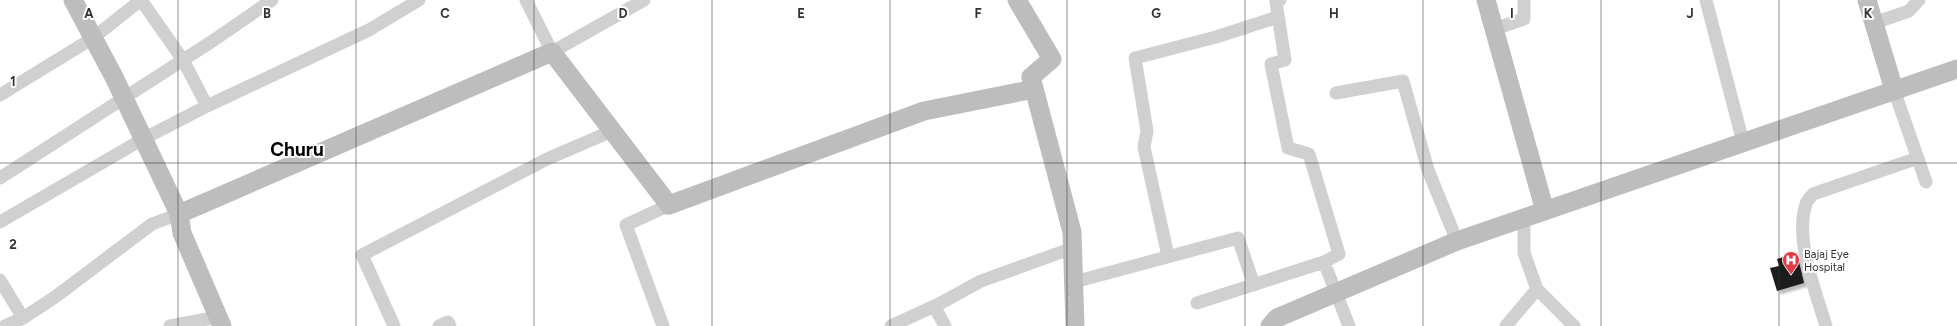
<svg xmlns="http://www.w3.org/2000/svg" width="1957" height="326" font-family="Figtree,sans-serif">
  <defs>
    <filter id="shadow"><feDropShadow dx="3.5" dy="3.5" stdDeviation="1" flood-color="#0004"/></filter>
  </defs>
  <rect width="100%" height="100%" fill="#fff"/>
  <!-- building -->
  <path fill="#1a1a1a" filter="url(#shadow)" d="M1797 253 1804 283 1777 291 1770 268 1779 266 1777 259Z"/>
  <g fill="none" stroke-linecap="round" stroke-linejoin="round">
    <!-- street -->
    <path stroke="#d0d0d0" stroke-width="13" d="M141 0 183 60 207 106
      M526 0 552 52 644 0
      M1280 0 1276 2 1285 60 1271 64 1288 148 1309 154 1339 254 1324 262 1349 326
      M1706 0 1743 142
      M1874 23 1909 11 1919 0
      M1494 29 1524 19V0
      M1894 90 1926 182
      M1336 93 1403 81 1428 170 1457 241
      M0 95 93 38 141 0
      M0 178 214 40 272 0
      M1524 218V253L1537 289 1574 326
      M0 222 143 139 207 106 369 30 419 0
      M1168 256 1144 147 1147 131 1135 58 1216 37 1278 17
      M0 280 23 318
      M1074 282 1238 238 1254 285
      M1197 303 1324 262
      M934 306 945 326
      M5 326 23 318 55 297 152 224 179 214
      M170 326 218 317
      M394 326 362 255 547 159 612 131
      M439 326 448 322 450 326
      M663 326 626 225 669 205
      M891 326 939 304 981 281 1073 248
      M1506 326 1537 289
      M1826 326C1816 292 1794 239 1806 204 1807 200 1811 197 1813 194L1918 158"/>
    <!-- secondary -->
    <path stroke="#bdbdbd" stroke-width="19" d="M73 0 114 77 179 214 182 233 222 326
      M1017 0 1052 59 1031 77 1072 232 1075 326
      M1486 0 1545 211
      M1867 0 1894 90
      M179 214 552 52 669 205 924 111 1034 89
      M1270 326 1277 318 1457 241 1957 69"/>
  </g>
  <!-- grid -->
  <path fill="none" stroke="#333" stroke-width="1" stroke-opacity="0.55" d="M178 0V326M356 0V326M534 0V326M712 0V326M890 0V326M1067 0V326M1245 0V326M1423 0V326M1601 0V326M1779 0V326M0 163H1957"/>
  <!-- icons -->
  <defs>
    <symbol id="hospital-pin" viewBox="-11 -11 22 30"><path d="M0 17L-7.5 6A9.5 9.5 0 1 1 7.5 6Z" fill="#e63946" stroke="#fff"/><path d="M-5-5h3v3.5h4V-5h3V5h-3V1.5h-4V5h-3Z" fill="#fff"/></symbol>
  </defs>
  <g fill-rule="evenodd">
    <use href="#hospital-pin" x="1781" y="250" width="20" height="27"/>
  </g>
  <g text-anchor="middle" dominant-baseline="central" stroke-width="4" stroke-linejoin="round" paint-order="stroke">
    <!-- poi labels -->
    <g font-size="11" fill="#333" stroke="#fff" text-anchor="start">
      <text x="1804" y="254">Bajaj Eye<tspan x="1804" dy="13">Hospital</tspan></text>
    </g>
    <!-- town labels -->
    <g font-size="19" font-weight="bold" fill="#000" stroke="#fff">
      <text x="297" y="149">Churu</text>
    </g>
  </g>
  <g font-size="13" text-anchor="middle" font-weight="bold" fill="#333" stroke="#fff" stroke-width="4" stroke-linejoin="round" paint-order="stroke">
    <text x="89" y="18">A</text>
    <text x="267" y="18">B</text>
    <text x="445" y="18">C</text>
    <text x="623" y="18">D</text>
    <text x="801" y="18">E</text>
    <text x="978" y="18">F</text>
    <text x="1156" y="18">G</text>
    <text x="1334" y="18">H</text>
    <text x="1512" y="18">I</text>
    <text x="1690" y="18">J</text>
    <text x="1868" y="18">K</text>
    <text x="13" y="86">1</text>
    <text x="13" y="249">2</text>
  </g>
</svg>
